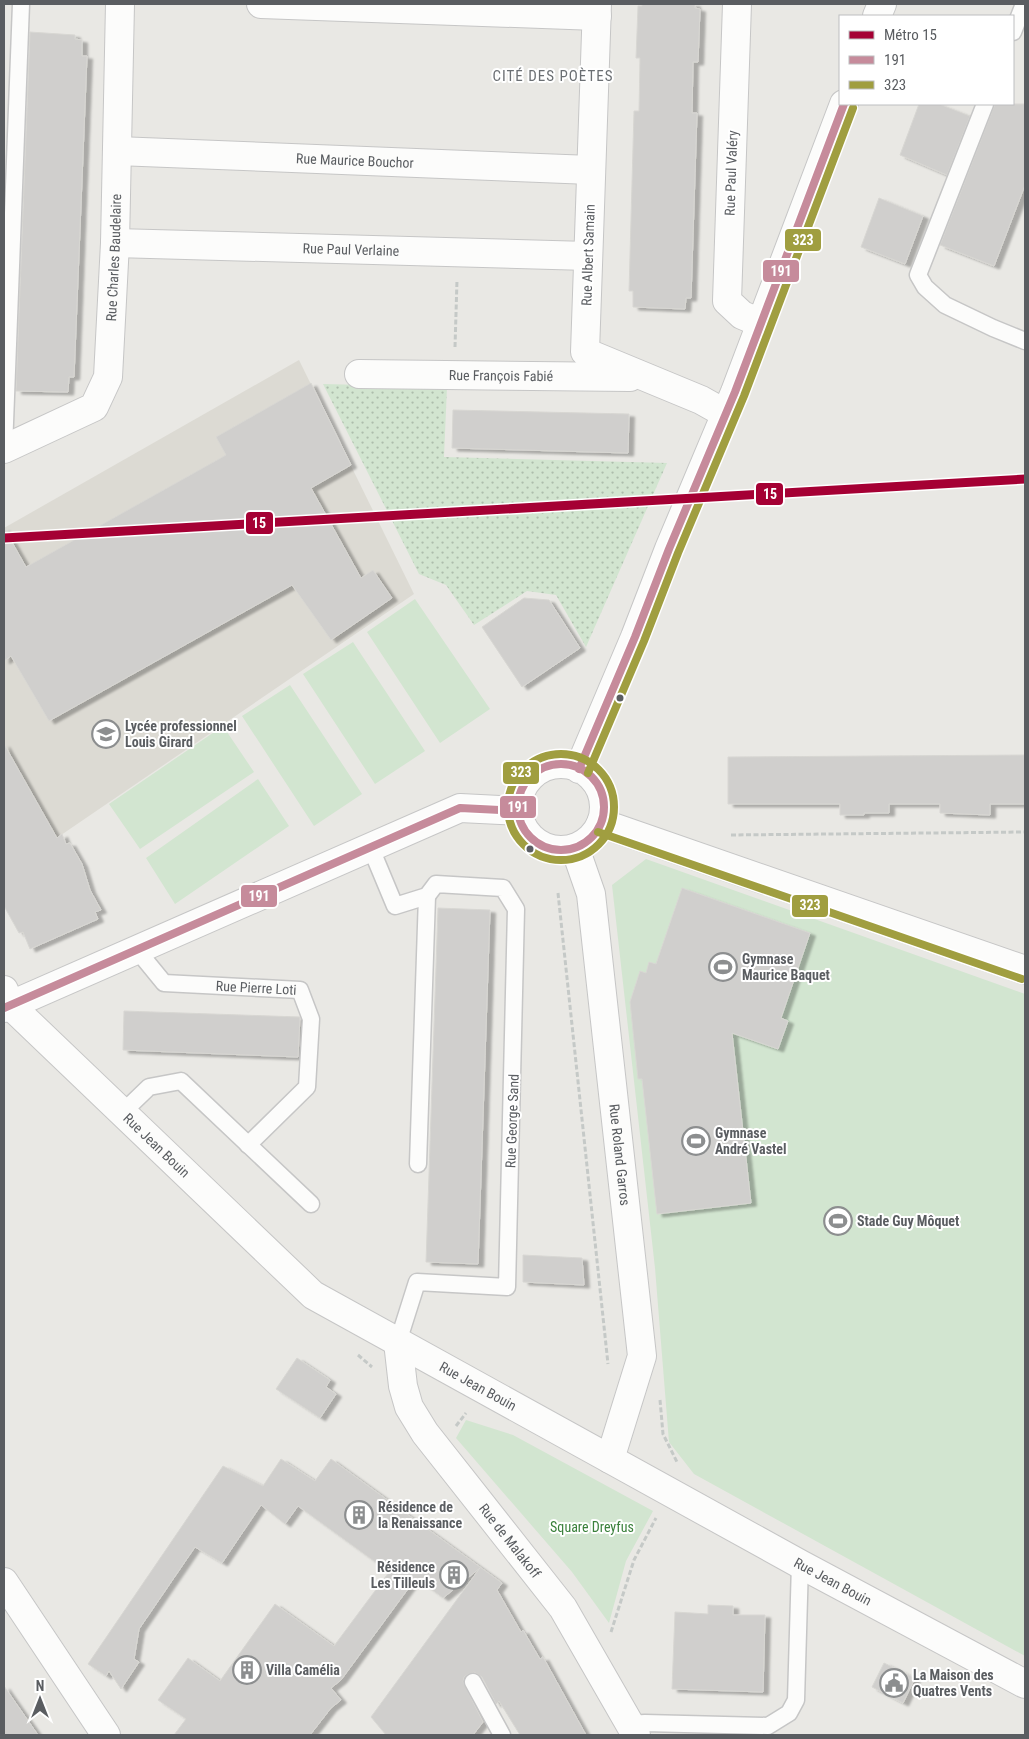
<svg xmlns="http://www.w3.org/2000/svg" width="1029" height="1739" font-family="'Roboto Condensed',sans-serif">
  <defs>
    <pattern id="grass-dots" width="8" height="8" patternUnits="userSpaceOnUse" patternTransform="scale(1.25)"><rect width="8" height="8" fill="#d2e5d0"/><path d="M2 2h.1M6 6h.1" fill="none" stroke="#adbdac" stroke-width="1.8" stroke-linecap="round"/></pattern>
    <filter id="shadow"><feDropShadow dx="5.5" dy="3" stdDeviation="1" flood-color="#0004"/></filter>
  </defs>
  <rect width="100%" height="100%" fill="#e9e8e4"/>
  <!-- education -->
  <path fill="#dcdad3" d="M299 360 414 594 4 874V528Z"/>
  <!-- grass -->
  <path fill="url(#grass-dots)" d="M323 384 447 387 444 457 667 463 586 647 556 595 527 591 474 625 446 585 419 574Z"/>
  <!-- green -->
  <path fill="#d2e5d0" d="M415 599 490 709 440 743 367 632Z
    M353 642 425 751 375 784 303 674Z
    M290 685 362 794 314 826 242 716Z
    M223 726 254 772 140 849 109 804Z
    M258 779 289 826 175 904 146 858Z
    M646 859 1025 994V1656L694 1474 669 1442 655 1268 612 885Z
    M466 1420 513 1435 653 1511 626 1561 609 1623 572 1572 456 1438Z"/>
  <!-- building -->
  <path fill="#d0cfcd" stroke="#d8d7d3" filter="url(#shadow)" d="M642 4H695V8L700 9 698 62H693L692 113H697L692 267 691 298H686L685 309 633 307V291H629L634 111H639L640 58H636L638 6H642Z
    M30 32 75 35V39L82 40V56H87L74 377H69L68 392 16 391Z
    M919 104H939L970 116 947 175 900 155Z
    M995 104H1025V185L994 266 940 245Z
    M879 198 923 216 905 264 861 247Z
    M311 383 351 465 311 488 361 578 373 570 392 598 331 640 292 585 49 721 11 656 4 661V528L26 567 226 455 216 437Z
    M453 410 629 414 628 453 452 448Z
    M524 598 549 600 580 648 522 687 482 627Z
    M4 744 57 838 62 834 66 844 70 843 82 864 90 890 101 910 95 912 98 919 30 949 23 932 19 933 4 906Z
    M1025 755V804H990V815L940 813V804H889V813H864V815H840V804H728V757Z
    M682 888 810 933 781 1018 788 1021 778 1049 732 1033 751 1203 657 1214 642 1079H638L630 1002 640 971 646 973 649 962 656 964Z
    M438 908 490 910 478 1264 426 1262Z
    M124 1011 300 1017 298 1057 123 1050Z
    M523 1255 582 1258 584 1285 523 1282Z
    M297 1358 330 1380 326 1387 336 1394 320 1418 276 1389Z
    M281 1459 315 1481 331 1459 502 1583 497 1590 521 1632 523 1630 540 1659 543 1657 586 1735H520L499 1701 496 1704 482 1677 474 1672 468 1674 464 1677 463 1682 483 1722 473 1735H386L371 1717 480 1568 443 1598 416 1578 341 1680 331 1688 341 1700 331 1708 310 1735H174L186 1719 158 1700 188 1658 220 1681 275 1604 334 1646 389 1572 298 1506 285 1524 261 1505 222 1563 195 1547 139 1629 134 1659 139 1662 121 1689 109 1671 106 1676 88 1664 223 1466 263 1486Z
    M708 1605 733 1606V1615H765L763 1692 672 1689 675 1612 708 1614Z
    M884 1663 915 1678 903 1703 872 1687Z
    M4 1686 38 1735H4Z"/>
  <g fill="none" stroke-linecap="round" stroke-linejoin="round">
    <defs>
      <g id="lane">
        <path d="M1013 32 1024 4"/>
        <path d="M985 104 918 275 925 287 945 305 993 328 1025 341"/>
        <path d="M4 449 21 4"/>
        <path d="M370 846 395 906 427 896 436 884 503 888 516 909 507 1287 417 1282 398 1342"/>
        <path id="s1" d="M137 950 164 983 300 990 311 1019 307 1087 248 1145"/>
        <path d="M122 1113 149 1087 181 1081 311 1204"/>
        <path d="M418 1164 427 896"/>
        <path d="M473 1682 502 1735"/>
        <path d="M630 1724 645 1723 768 1726 789 1713 796 1700 800 1564"/>
      </g>
      <g id="street">
        <path d="M261 4 597 16"/>
        <path d="M597 4 585 352 701 400 726 414"/>
        <path d="M737 4 727 301 742 315 761 323"/>
        <path id="s2" d="M117 151 591 170"/>
        <path id="s3" d="M115 243 588 256"/>
        <path id="s4" d="M359 374 630 377"/>
        <path id="s5" d="M4 449 94 407 108 377 115 243 120 4"/>
        <path d="M601 823 1025 970"/>
        <path id="s6" d="M575 848 591 894 642 1356 610 1459"/>
        <path id="s7" d="M4 990 11 1006 313 1295 800 1564 1025 1684"/>
        <path id="s8" d="M398 1342 403 1386 409 1407 425 1433 563 1608 636 1735"/>
      </g>
      <path id="secondary" d="M877 16 882 4
        M518 807a43 43 0 1 1 86 0a43 43 0 1 1-86 0Z
        M579 769 635 637 669 549 735 392 844 104
        M4 1008 460 808 518 811
        M4 1582 106 1735"/>
    </defs>
    <!-- lane casing -->
    <use href="#lane" stroke="#c6c6c6" stroke-width="19"/>
    <!-- street casing -->
    <use href="#street" stroke="#c6c6c6" stroke-width="30"/>
    <!-- secondary casing -->
    <use href="#secondary" stroke="#c6c6c6" stroke-width="30"/>
    <!-- path -->
    <path stroke="#c5c9c7" stroke-width="3" stroke-dasharray="5 2.5" stroke-linecap="butt" d="M455 347 457 280
      M601 793 610 783
      M731 835 1025 832
      M558 893 608 1364
      M358 1355 372 1367
      M660 1400 663 1434 677 1462
      M456 1426 466 1413
      M611 1632 634 1560 656 1518"/>
    <!-- lane -->
    <use href="#lane" stroke="#fcfcfb" stroke-width="16"/>
    <!-- street -->
    <use href="#street" stroke="#fcfcfb" stroke-width="28"/>
    <!-- secondary -->
    <use href="#secondary" stroke="#fcfcfb" stroke-width="28"/>
    <defs>
      <path id="bus-1" d="M518 807a43 43 0 1 1 86 0a43 43 0 1 1-86 0Z
        M579 769 635 637 669 549 735 392 844 104
        M4 1008 460 808 518 811"/>
      <path id="bus-2" d="M508 807a53 53 0 1 1 106 0a53 53 0 1 1-106 0Z
        M588 773 644 641 678 553 744 396 853 108
        M598 832 1022 979"/>
    </defs>
    <!-- bus-1 casing -->
    <use href="#bus-1" stroke="#fff" stroke-width="11"/>
    <!-- bus-2 casing -->
    <use href="#bus-2" stroke="#fff" stroke-width="11"/>
    <!-- bus-1 -->
    <use href="#bus-1" stroke="#c68b9b" stroke-width="8"/>
    <!-- bus-2 -->
    <use href="#bus-2" stroke="#a09e40" stroke-width="8"/>
    <defs>
      <path id="metro-1" d="M4 538 1025 479"/>
    </defs>
    <!-- metro-1 casing -->
    <use href="#metro-1" stroke="#fff" stroke-width="12"/>
    <!-- metro-1 -->
    <use href="#metro-1" stroke="#a50034" stroke-width="9"/>
  </g>
  <!-- icons -->
  <defs>
    <symbol id="school-ring" viewBox="-11 -11 22 22"><circle r="9.5" fill="#fff" stroke="#8c8e8f" stroke-width="1.5"/><path d="M0-5L7-2L0 1L-7-2ZM-4 1L0 2.5L4 1V4Q0 6-4 4Z" fill="#8c8e8f"/></symbol>
    <symbol id="stadium-ring" viewBox="-11 -11 22 22"><circle r="9.5" fill="#fff" stroke="#8c8e8f" stroke-width="1.5"/><path d="M0-5a6.5 5 0 1 0 0 10a6.5 5 0 1 0 0-10ZM-3.5-1.8h7v3.6h-7Z" fill="#8c8e8f"/></symbol>
    <symbol id="building-ring" viewBox="-11 -11 22 22"><circle r="9.5" fill="#fff" stroke="#8c8e8f" stroke-width="1.5"/><path d="M-4-6H4V6H1V3H-1V6H-4ZM-2.5-4.3h1.7v1.8h-1.7ZM.8-4.3h1.7v1.8H.8ZM-2.5-1h1.7V.8h-1.7ZM.8-1h1.7V.8H.8Z" fill="#8c8e8f"/></symbol>
    <symbol id="civic-ring" viewBox="-11 -11 22 22"><circle r="9.5" fill="#fff" stroke="#8c8e8f" stroke-width="1.5"/><path d="M-.6-6.5H3V-4.5H.6V-3L4-1V1h2V6H-6V1h2V-1L-.6-3ZM-1.2 2.5V6h2.4V2.5Z" fill="#8c8e8f"/></symbol>
  </defs>
  <g fill-rule="evenodd">
    <use href="#school-ring" x="90" y="718" width="32" height="32"/>
    <use href="#stadium-ring" x="707" y="951" width="32" height="32"/>
    <use href="#stadium-ring" x="680" y="1125" width="32" height="32"/>
    <use href="#stadium-ring" x="822" y="1205" width="32" height="32"/>
    <use href="#building-ring" x="343" y="1499" width="32" height="32"/>
    <use href="#building-ring" x="438" y="1559" width="32" height="32"/>
    <use href="#building-ring" x="231" y="1654" width="32" height="32"/>
    <use href="#civic-ring" x="878" y="1667" width="32" height="32"/>
  </g>
  <!-- markers -->
  <g fill="#5a5d61" stroke="#fff" stroke-width="2">
    <circle cx="620" cy="698" r="4.5"/>
    <circle cx="530" cy="849" r="4.5"/>
  </g>
  <g text-anchor="middle" dominant-baseline="central" stroke-width="4" stroke-linejoin="round" paint-order="stroke">
    <!-- street labels -->
    <g font-size="14" fill="#5a5d61" stroke="#fff">
      <text stroke="none"><textPath href="#s2" startOffset="238">Rue Maurice Bouchor</textPath></text>
      <text transform="translate(731 173) rotate(-88)">Rue Paul Valéry</text>
      <text stroke="none"><textPath href="#s3" startOffset="236">Rue Paul Verlaine</textPath></text>
      <text transform="translate(588 255) rotate(-88)">Rue Albert Samain</text>
      <text stroke="none"><textPath href="#s5" startOffset="252">Rue Charles Baudelaire</textPath></text>
      <text stroke="none"><textPath href="#s4" startOffset="142">Rue François Fabié</textPath></text>
      <text stroke="none"><textPath href="#s1" startOffset="135">Rue Pierre Loti</textPath></text>
      <text transform="translate(512 1121) rotate(-88)">Rue George Sand</text>
      <text stroke="none"><textPath href="#s7" startOffset="219">Rue Jean Bouin</textPath></text>
      <text stroke="none"><textPath href="#s6" startOffset="311">Rue Roland Garros</textPath></text>
      <text stroke="none"><textPath href="#s7" startOffset="624">Rue Jean Bouin</textPath></text>
      <text stroke="none"><textPath href="#s8" startOffset="234">Rue de Malakoff</textPath></text>
      <text stroke="none"><textPath href="#s7" startOffset="1029">Rue Jean Bouin</textPath></text>
    </g>
    <!-- poi labels -->
    <g font-size="14" font-weight="bold" fill="#5a5d61" stroke="#fff" text-anchor="start">
      <text x="125" y="726">Lycée professionnel<tspan x="125" dy="16">Louis Girard</tspan></text>
      <text x="742" y="959">Gymnase<tspan x="742" dy="16">Maurice Baquet</tspan></text>
      <text x="715" y="1133">Gymnase<tspan x="715" dy="16">André Vastel</tspan></text>
      <text x="857" y="1221">Stade Guy Môquet</text>
      <text x="378" y="1507">Résidence de<tspan x="378" dy="16">la Renaissance</tspan></text>
      <text x="435" y="1567" text-anchor="end">Résidence<tspan x="435" dy="16">Les Tilleuls</tspan></text>
      <text x="266" y="1670">Villa Camélia</text>
      <text x="913" y="1675">La Maison des<tspan x="913" dy="16">Quatres Vents</tspan></text>
    </g>
    <!-- park labels -->
    <g font-size="14" fill="#3a803b" stroke="#fff">
      <text x="592" y="1527">Square Dreyfus</text>
    </g>
    <!-- neighbourhood labels -->
    <g font-size="15" letter-spacing="1" fill="#6b6f73" stroke="#fff">
      <text x="553" y="76">CITÉ DES POÈTES</text>
    </g>
  </g>
  <g stroke="#fff" stroke-width="2">
    <rect x="784" y="228" width="38" height="24" rx="5" fill="#a09e40"/>
    <rect x="762" y="259" width="38" height="24" rx="5" fill="#c68b9b"/>
    <rect x="755" y="482" width="29" height="24" rx="5" fill="#a50034"/>
    <rect x="245" y="511" width="29" height="24" rx="5" fill="#a50034"/>
    <rect x="502" y="761" width="38" height="24" rx="5" fill="#a09e40"/>
    <rect x="499" y="795" width="38" height="24" rx="5" fill="#c68b9b"/>
    <rect x="240" y="884" width="38" height="24" rx="5" fill="#c68b9b"/>
    <rect x="791" y="894" width="38" height="24" rx="5" fill="#a09e40"/>
  </g>
  <g font-size="14" text-anchor="middle" font-weight="bold" fill="#fff">
    <text x="803" y="245">323</text>
    <text x="781" y="276">191</text>
    <text x="770" y="499">15</text>
    <text x="259" y="528">15</text>
    <text x="521" y="777">323</text>
    <text x="518" y="812">191</text>
    <text x="259" y="901">191</text>
    <text x="810" y="910">323</text>
  </g>
  <!-- border -->
  <rect width="1029" height="1739" fill="none" stroke="#5a5d61" stroke-width="10"/>
  <!-- legend -->
  <rect x="839" y="15" width="175" height="90" fill="#ffffff" stroke="#bdbec0"/>
  <rect x="849" y="31" width="25" height="8" fill="#a50034" stroke="#bdbec0"/>
  <text x="884" y="40" font-size="15" fill="#5a5d61">Métro 15</text>
  <rect x="849" y="56" width="25" height="8" fill="#c68b9b" stroke="#bdbec0"/>
  <text x="884" y="65" font-size="15" fill="#5a5d61">191</text>
  <rect x="849" y="81" width="25" height="8" fill="#a09e40" stroke="#bdbec0"/>
  <text x="884" y="90" font-size="15" fill="#5a5d61">323</text>
  <!-- north arrow -->
  <g transform="translate(40 1699)" stroke="#ffffff" stroke-width="4" paint-order="stroke">
  <path d="M0-4L9 19L0 12L-9 19Z" fill="#5a5d61"/>
  <text y="-8" font-size="14" font-weight="bold" text-anchor="middle" fill="#5a5d61">N</text>
  </g>
</svg>
